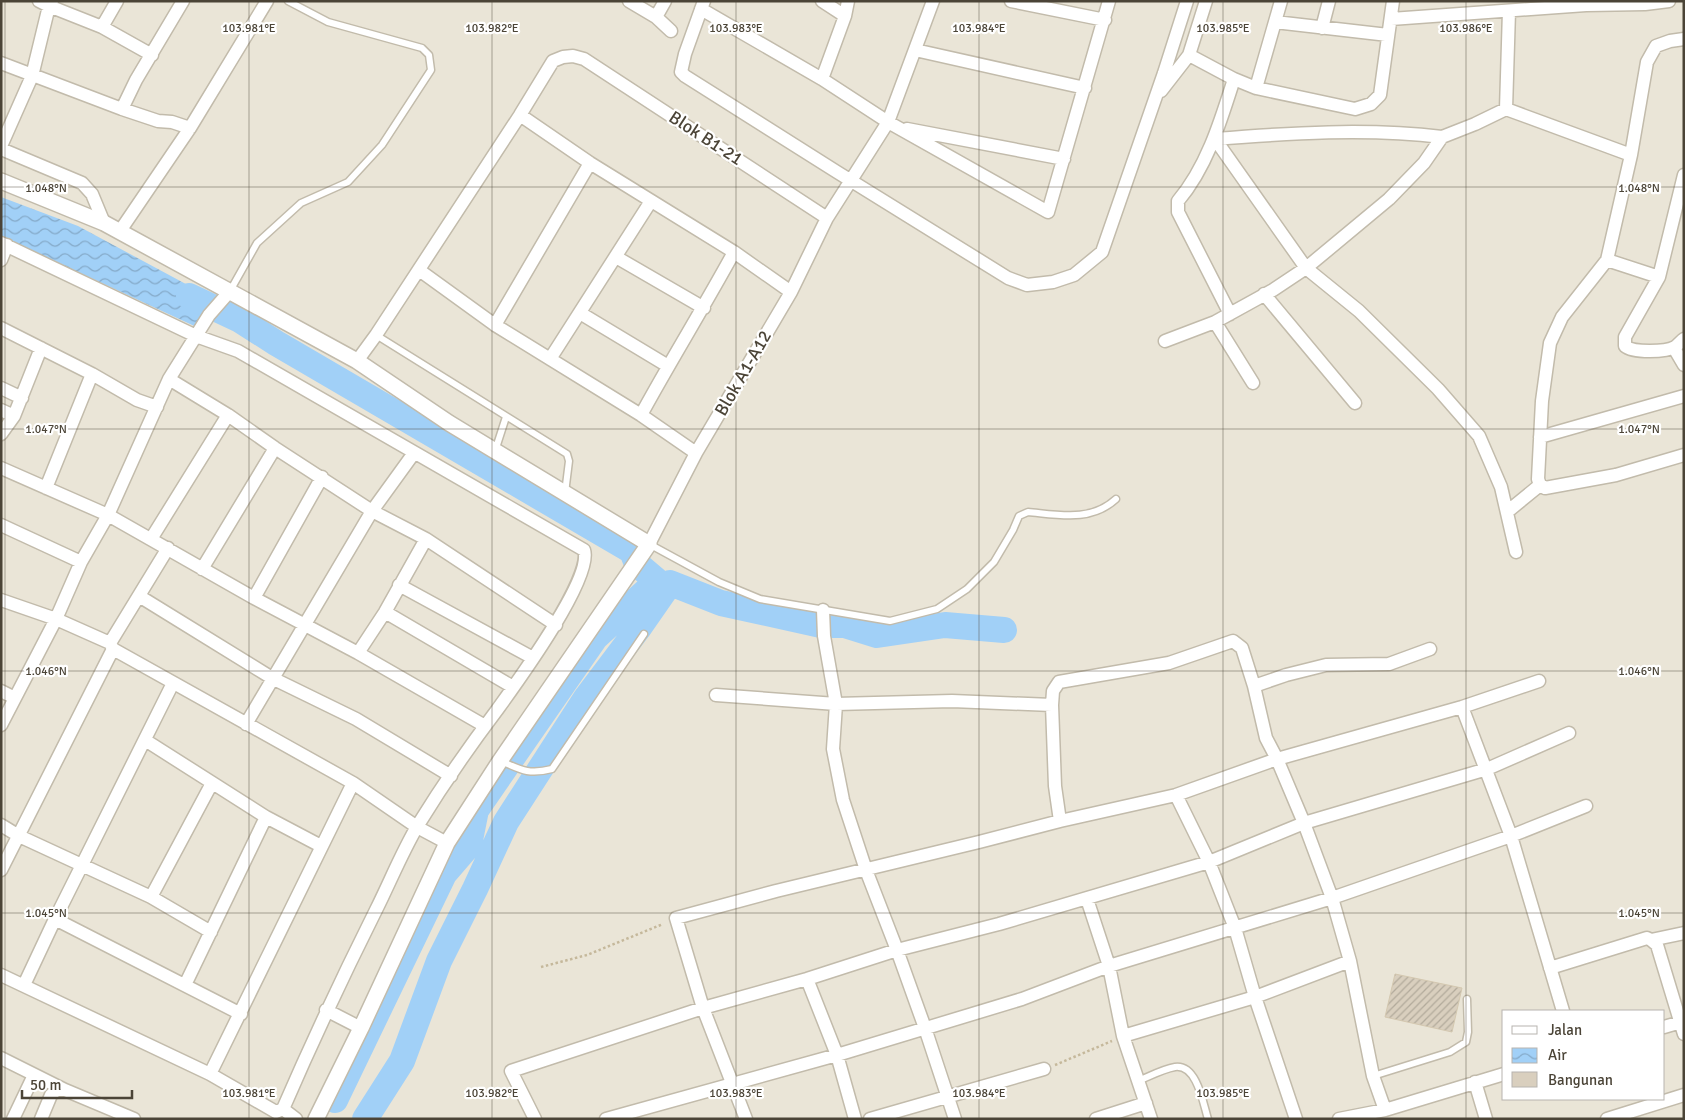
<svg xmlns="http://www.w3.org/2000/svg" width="1685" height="1120" font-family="Signika,sans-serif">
  <defs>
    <pattern id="water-waves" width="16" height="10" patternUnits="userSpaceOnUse" patternTransform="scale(1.25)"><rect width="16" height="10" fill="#a1d0f7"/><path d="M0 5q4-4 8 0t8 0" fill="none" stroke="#85aac9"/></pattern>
    <pattern id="building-hatch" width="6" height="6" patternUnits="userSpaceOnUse" patternTransform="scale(1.25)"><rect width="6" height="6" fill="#d9cfbe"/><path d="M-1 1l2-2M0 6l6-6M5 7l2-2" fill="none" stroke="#b2aa9b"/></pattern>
  </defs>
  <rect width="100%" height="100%" fill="#f6f3e9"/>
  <!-- residential -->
  <path fill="#eae5d7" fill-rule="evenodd" d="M1 1H1684V1119H1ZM1504 1011H1664V1099H1504Z"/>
  <!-- water -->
  <path fill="url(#water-waves)" d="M1 197 78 226 223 304 205 331 20 245 1 238Z"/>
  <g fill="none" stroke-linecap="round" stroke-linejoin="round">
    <!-- river -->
    <path stroke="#a1d0f7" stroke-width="26" d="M189 296 240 320 276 343 632 551 637 564 657 581 595 638 476 810 469 845 444 874 335 1100
      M365 1119 402 1061 439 961 475 889 506 822 586 698 638 629 670 583 721 603 821 625H845L877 635 945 625 1004 630"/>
  </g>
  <!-- building -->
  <path fill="url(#building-hatch)" stroke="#d4c8b0" d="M1395 974 1462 988 1452 1032 1385 1017Z"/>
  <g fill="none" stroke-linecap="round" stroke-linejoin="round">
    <defs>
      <path id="service" d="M230 291 257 243 301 203 348 182 382 145 431 70 429 55 422 48 328 22 288 1
        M376 335 567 454 569 461 565 493
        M495 451 506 417
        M649 544 719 582 760 599 890 621 937 609 967 589 994 562 1013 530 1019 516 1028 512C1060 515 1091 522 1116 499
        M501 761C521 770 529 775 552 769L644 634
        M1373 1076 1450 1052 1466 1042 1468 1032 1467 999
        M1138 1081C1150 1076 1163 1069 1175 1067 1197 1064 1203 1103 1208 1119"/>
      <path id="minor" d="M39 1 49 6 102 27 152 55
        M629 1 656 17 671 31
        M704 1 685 54 681 72 685 76 837 172 1008 278 1027 285 1053 282 1074 275 1102 252 1164 73 1187 1
        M822 1 845 16
        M1011 1 1105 20
        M701 9 822 79 888 122 1048 212 1109 1
        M1509 11 1506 109 1631 155
        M656 17 665 1
        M1391 19 1586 5 1645 4 1669 1
        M1275 22 1388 35
        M102 27 117 1
        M1322 28 1329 1
        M1684 39 1670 41 1656 46 1647 62 1631 155 1607 260 1562 317 1550 343 1542 401 1538 479 1540 485 1545 488 1616 475 1684 455
        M915 50 1085 88
        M1189 55 1234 79 1256 88 1281 1
        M1 63 122 109 158 121 172 122 190 128
        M822 79 845 16 848 1
        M1256 88 1355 109 1371 104 1380 95 1393 1
        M1161 91 1189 55 1206 1
        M122 109 136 80 183 1
        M520 115 590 163 734 252 791 292
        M907 129 1064 159
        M1215 139 1306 268 1359 311 1438 389 1479 436 1501 487 1516 552
        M1215 139C1290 133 1367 128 1442 137
        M1 146 32 76 49 6 52 1
        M1 149 82 183 92 194 104 223
        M120 231 190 128 267 1
        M1 243 196 336 238 351 584 550C594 577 515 685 497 710 469 747 442 786 418 825 402 852 390 882 376 910 343 976 312 1042 283 1109
        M616 257 704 308
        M1 260 7 245
        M1607 260 1659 277 1684 175
        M419 270 495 325 641 415 696 453
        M1659 277 1625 337V346C1633 353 1666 352 1675 347 1678 345 1681 341 1684 339
        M1264 294 1355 403
        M580 313 668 366
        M1230 314 1178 212V201C1207 167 1221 120 1234 79
        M1215 322 1253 383
        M495 325 590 163
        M1 328 92 374 137 400 157 407
        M1165 341 1215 322 1273 290 1306 268 1389 199 1424 163 1442 137 1475 124 1506 109
        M1674 348 1684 365
        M550 359 651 201
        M357 361 376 335 520 115 553 61 563 57 573 56 584 59 827 218
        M169 379 228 415 275 448 372 511 426 539 556 625
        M1 388 22 398
        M1 410 14 416
        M641 415C671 360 704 307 734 252
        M1 434 14 416 41 348
        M1540 437 1684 396
        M1 468 108 515 254 598 358 653 485 726
        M46 488 92 374
        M1507 512 1540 485
        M1 525 81 562
        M151 539 228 415
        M649 544 696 453 791 292 827 218 888 122 933 1
        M202 569 275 448
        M399 585 533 658
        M139 596 272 678 356 719 451 776
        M254 598 322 477
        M1 600 56 619 110 643 113 649 353 783 417 827 447 843
        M823 610 824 636 836 704 833 749 843 800 866 870 897 950 925 1028 955 1119
        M385 612 513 687
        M110 643 168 548
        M358 653 385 612 426 539
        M1254 686 1286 675 1326 665 1389 664 1430 649
        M1 691 15 698
        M716 695 836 704 952 701 1052 705
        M1462 707 1511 836 1563 1011
        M246 724 372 511 414 453
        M1 725 56 619 81 562 108 515 169 379 209 315 230 291
        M145 740 266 817 321 846
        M1176 795 1209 862 1235 928 1255 997 1296 1119
        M1060 821 1055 786 1052 705 1053 691 1059 682 1169 663 1233 641 1242 648 1254 686 1266 738 1277 759 1304 823 1332 898 1350 961 1373 1076 1385 1110
        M1 825 19 836 151 897 211 932
        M1 870 113 649
        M151 897 212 783
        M1087 899 1109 966 1123 1036 1151 1119
        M55 919 241 1014
        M1651 940 1657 945 1684 1034
        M1550 968 1647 938 1651 940 1684 933
        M1 975 210 1074 276 1112 283 1109 296 1119
        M807 979 837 1055 855 1119
        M24 985 55 919 173 683
        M185 985 266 817
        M326 1010 361 1028
        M1664 1027 1681 1022
        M1123 1036 1255 997 1350 961
        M1 1058 65 1090
        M210 1074 353 783
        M1475 1082 1486 1119
        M13 1119 34 1075
        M41 1119 51 1095 57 1090H65L134 1119
        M535 1119 511 1071 703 1008 807 979 897 950 999 924 1209 862 1304 823 1487 769 1569 733
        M606 1119 837 1055 1022 999 1109 966 1332 898 1511 836 1586 806
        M746 1119 703 1008 676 918 776 891 979 842 1060 821 1176 795 1277 759 1462 707 1539 681
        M870 1119 1044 1069
        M1096 1119 1146 1103
        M1339 1119 1385 1110 1504 1074
        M1607 1119 1684 1095"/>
      <path id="tertiary" d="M1 181 104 223 357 361 449 423 649 544 500 761 447 843 361 1028 316 1119"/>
    </defs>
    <!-- service casing -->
    <use href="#service" stroke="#c2bbab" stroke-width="9"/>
    <!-- minor casing -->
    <use href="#minor" stroke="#c2bbab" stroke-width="15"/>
    <!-- tertiary casing -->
    <use href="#tertiary" stroke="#c2bbab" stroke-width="18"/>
    <!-- path -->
    <path stroke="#c5b89b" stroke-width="2.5" stroke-dasharray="2.5 2.5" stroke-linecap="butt" d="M541 967 587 955 663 924
      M1055 1065 1112 1041"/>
    <!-- service -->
    <use href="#service" stroke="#fff" stroke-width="6"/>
    <!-- minor -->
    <use href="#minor" stroke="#fff" stroke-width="12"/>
    <!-- tertiary -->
    <use href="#tertiary" stroke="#fff" stroke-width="15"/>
  </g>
  <!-- ticks -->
  <path fill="none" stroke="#4b4437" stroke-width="1" stroke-opacity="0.45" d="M5 1V1119M249 1V1119M492 1V1119M736 1V1119M979 1V1119M1223 1V1119M1466 1V1119M1 187H1684M1 429H1684M1 671H1684M1 913H1684"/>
  <g text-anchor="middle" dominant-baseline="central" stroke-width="4.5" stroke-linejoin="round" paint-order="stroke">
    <!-- street labels -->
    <g font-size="18" fill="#4b4437" stroke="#fff">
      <text transform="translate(706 138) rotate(33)">Blok B1-21</text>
      <text transform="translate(743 373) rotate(-60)">Blok A1-A12</text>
    </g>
  </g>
  <g font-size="12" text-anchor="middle" fill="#4b4437" stroke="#fff" stroke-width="4.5" stroke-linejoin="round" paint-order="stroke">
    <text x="249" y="32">103.981°E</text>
    <text x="492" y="32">103.982°E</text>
    <text x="736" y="32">103.983°E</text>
    <text x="979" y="32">103.984°E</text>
    <text x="1223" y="32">103.985°E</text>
    <text x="1466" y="32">103.986°E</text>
    <text x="46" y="192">1.048°N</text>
    <text x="1639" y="192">1.048°N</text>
    <text x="46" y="433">1.047°N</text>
    <text x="1639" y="433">1.047°N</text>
    <text x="46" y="675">1.046°N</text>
    <text x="1639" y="675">1.046°N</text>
    <text x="46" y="917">1.045°N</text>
    <text x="1639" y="917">1.045°N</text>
    <text x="249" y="1097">103.981°E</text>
    <text x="492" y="1097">103.982°E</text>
    <text x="736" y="1097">103.983°E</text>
    <text x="979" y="1097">103.984°E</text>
    <text x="1223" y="1097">103.985°E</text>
  </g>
  <!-- border -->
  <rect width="1685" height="1120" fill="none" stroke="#4b4437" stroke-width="5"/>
  <!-- legend -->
  <rect x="1502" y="1010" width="162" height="90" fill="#ffffff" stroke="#b7b4af"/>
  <rect x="1512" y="1026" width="25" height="8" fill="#ffffff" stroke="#b7b4af"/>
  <text x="1548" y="1035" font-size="15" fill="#4b4437">Jalan</text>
  <rect x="1512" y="1048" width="25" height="15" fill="url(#water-waves)" stroke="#b7b4af"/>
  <text x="1548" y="1060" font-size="15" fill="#4b4437">Air</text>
  <rect x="1512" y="1072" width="25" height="15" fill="#d9cfbe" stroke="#b7b4af"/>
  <text x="1548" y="1085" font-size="15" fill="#4b4437">Bangunan</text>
  <!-- scale -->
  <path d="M22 1090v8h110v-8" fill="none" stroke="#4b4437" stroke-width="2.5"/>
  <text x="30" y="1090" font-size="15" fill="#4b4437" stroke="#ffffff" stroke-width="4" paint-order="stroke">50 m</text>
</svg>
